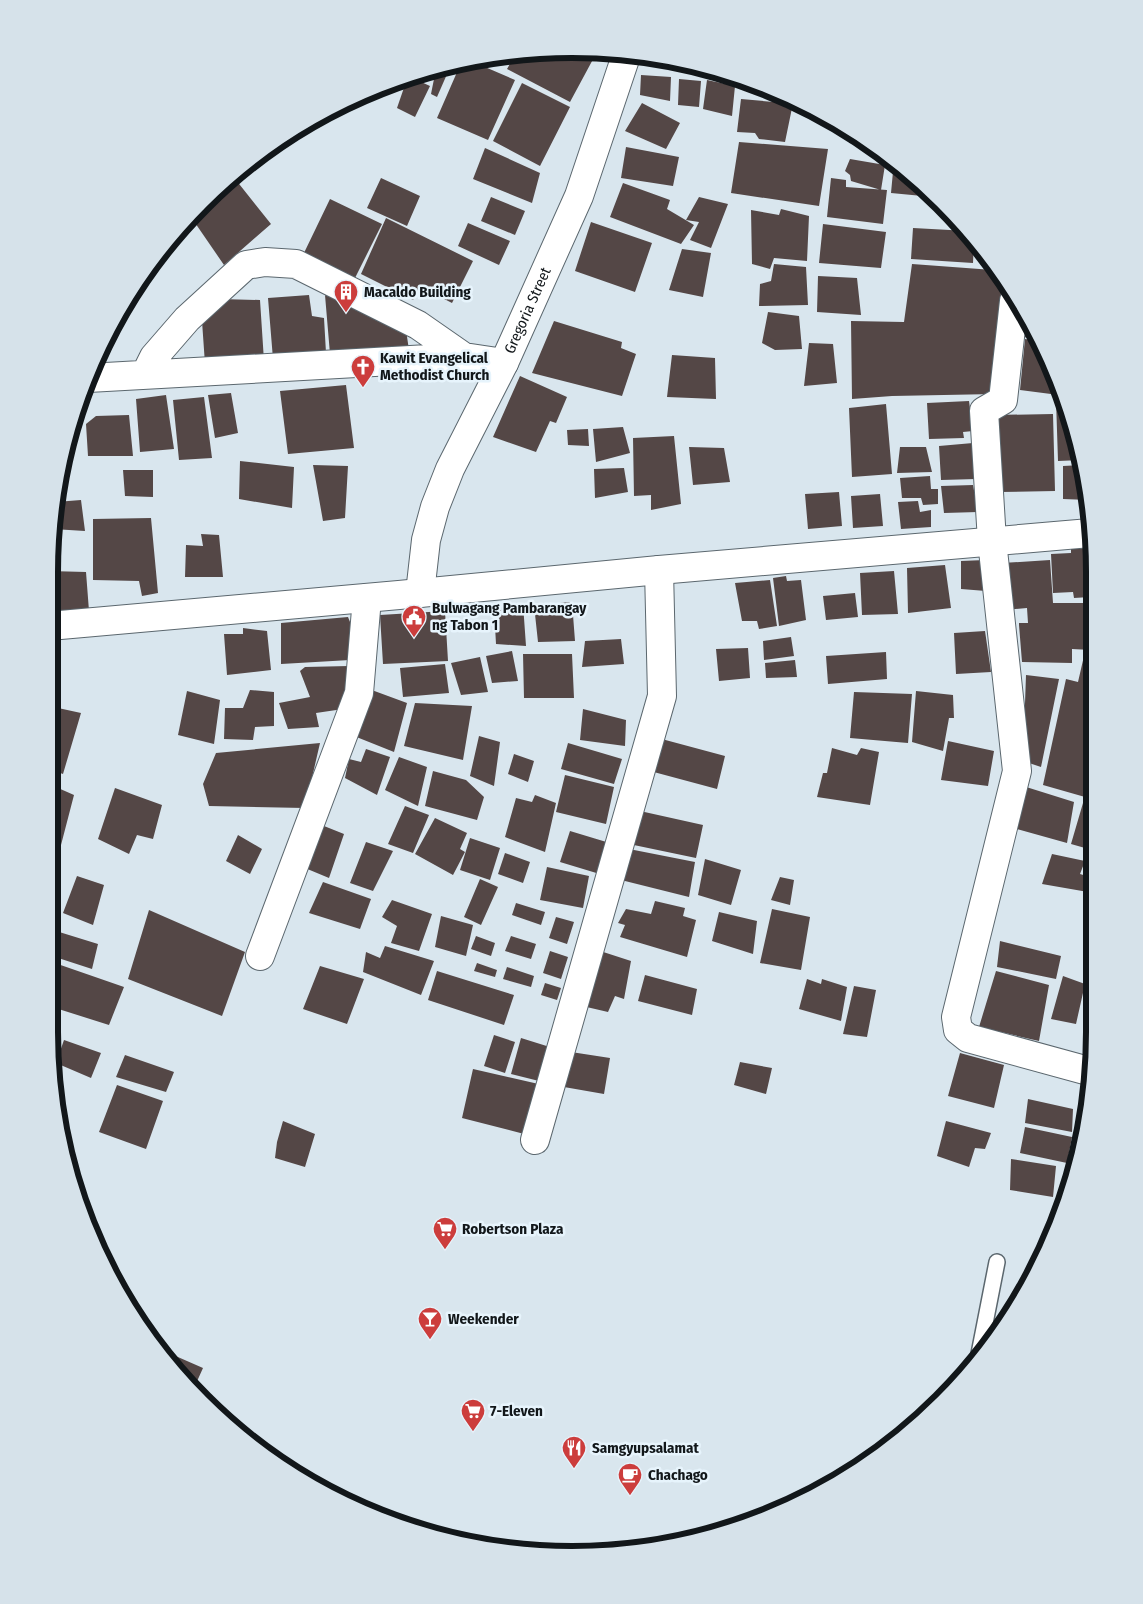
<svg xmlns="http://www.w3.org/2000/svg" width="1143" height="1604" font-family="'Fira Sans Condensed',sans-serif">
  <rect width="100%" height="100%" fill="#d9e6ee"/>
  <!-- building -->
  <path fill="#544746" d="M598 50 570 102 507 69 516 53Z
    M471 61 515 80 488 140 437 118 461 63Z
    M451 65 437 97 431 94 434 79 425 74 426 71Z
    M641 75 671 77 670 101 640 95Z
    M408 76 430 86 415 117 397 108Z
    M679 79 701 81 699 107 678 105Z
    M707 80 735 86 732 116 703 109Z
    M522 83 570 107 540 166 493 141Z
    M741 99 785 103V107L792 108 785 142 759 139 755 133 737 132Z
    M642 103 680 123 666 149 625 131Z
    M850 132 855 135 871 145 849 143Z
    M739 142 828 149 819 206 731 193Z
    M626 147 679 157 673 186 621 178Z
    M485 148 540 173 532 203 473 179Z
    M850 159 885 165 881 190 851 181 850 175 845 171Z
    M894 161 933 197 891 193Z
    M232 175 271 224 224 265 191 217Z
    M381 178 420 196 407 226 367 208Z
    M831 178 846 180V187L887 190 883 224 827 217Z
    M623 183 670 200 667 209 694 225 681 244 610 217Z
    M491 197 525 211 515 235 481 221Z
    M699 197 728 204 711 248 690 240 699 222 686 220Z
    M330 199 382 224 354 280 303 255Z
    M781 209 809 216 807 261 774 258 770 269 752 264 751 210 779 215Z
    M386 218 473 261 452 303 421 287 413 300 361 274Z
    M591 222 652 243 635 292 575 271Z
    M468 223 510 241 499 265 458 246Z
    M823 224 886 232 881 268 819 263Z
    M913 228 968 231 974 241 973 263 911 259Z
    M682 249 711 253 703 297 669 290Z
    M774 264 806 267 808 305 759 306 760 284 771 281Z
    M912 264 993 270 1011 296 995 394 892 396 852 399 851 321 904 322Z
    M818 276 857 278 861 315 817 312Z
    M309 295 312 316 324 318 326 353 273 359 268 298Z
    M325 295 406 330 409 350 330 354Z
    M220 299 260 300 264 361 205 364 202 321Z
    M1018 307 1040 339 1014 336Z
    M768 312 799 316 802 349 775 350 762 343Z
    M554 321 622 342 621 348 636 354 622 396 532 373Z
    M1025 339 1040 341 1053 373 1051 394 1020 390Z
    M809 343 833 344 837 383 804 386Z
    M672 355 715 358 716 399 667 397Z
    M520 376 567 397 556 423 550 421 536 452 493 437Z
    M346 385 354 448 288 454 280 391Z
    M231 393 238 433 215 438 208 395Z
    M166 395 174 449 140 452 136 399Z
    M204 397 212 458 179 460 173 400Z
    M1056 400H1063L1076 436 1081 460 1058 461Z
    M969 401 973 431 963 432 964 438 929 439 927 403Z
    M886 404 892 474 852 477 849 408Z
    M1053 414 1055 491 999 492 996 415Z
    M129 415 133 456H88L86 424 96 416Z
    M623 427 630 453 596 462 593 429Z
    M588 429 589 446 568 445 567 430Z
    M674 436 681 504 651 510V495L634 496 633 438Z
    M973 443 976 479 941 480 939 446Z
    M689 447 724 448 730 482 693 485Z
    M900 447H926L932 472 897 473Z
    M240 461 294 467 292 508 239 499Z
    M313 465 348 466 345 518 323 521Z
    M1082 465 1089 500 1063 499V466Z
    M624 468 628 492 595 498 594 469Z
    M123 470H153V497L125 496Z
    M930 476 931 489H938V504L923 505 921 498H902L900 478Z
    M973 485 978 512 944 513 941 486Z
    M839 492 842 526 808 529 805 494Z
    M880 494 883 526 853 528 851 496Z
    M81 500 85 531 53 529 56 502Z
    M918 501 920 512 931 510V527L901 529 898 502Z
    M151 518 158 593 142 596 139 581 93 580V519Z
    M201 534 219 535 223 577H185L186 545 203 546Z
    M1090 548V597L1074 598 1073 592 1053 593 1051 554 1071 553V549Z
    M985 560 986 591 961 589V561Z
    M1050 560 1053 603H1090L1091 650 1072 649V663L1022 662 1019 625V623H1028L1027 608 1005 610 1002 563Z
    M945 565 951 608 908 613 907 568Z
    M49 571 86 572 89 611 49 613Z
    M894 571 898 614 862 615 860 573Z
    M786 576 787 581 801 580 806 620 779 626 773 578Z
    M770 580 777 626 759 629 757 621H742L735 583Z
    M855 593 858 617 826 620 823 596Z
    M572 602 575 641 538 642 534 605Z
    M523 604 526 646 496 644 494 608 499 605Z
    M445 611 448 661 383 664 380 615Z
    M348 617 356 637 350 660 281 664V623Z
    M243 628 267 631 271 670 227 675 224 634H243Z
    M985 631 991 672 956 674 954 633Z
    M791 637 794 656 764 660 763 641Z
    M621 639 624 664 582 667 585 641Z
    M748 648 750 678 719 681 716 649Z
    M512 651 518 681 492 683 486 656Z
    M886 652 887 679 828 684 826 656Z
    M523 654H572L574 698H524Z
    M1084 656 1091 657 1092 799 1043 785 1066 679 1078 682Z
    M480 657 488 692 461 695 451 663Z
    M795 660 797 677 766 678 765 663Z
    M445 664 449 693 403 697 400 668Z
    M349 666 343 709 316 713 319 727 288 729 279 703 310 697 300 671 305 667Z
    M1026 675 1059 679 1041 767 1023 761Z
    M369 689 407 703 394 752 354 736Z
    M250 690 274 692V726L255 727 253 740 224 739 225 708H243Z
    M187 691 220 700 214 744 178 735Z
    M916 691 953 695 954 718H949L943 751 912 742Z
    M854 692 912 694 908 743 850 738Z
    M415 703 472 706 463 760 404 746Z
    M49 706 81 713 63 774 49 769Z
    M583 709 626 720 625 746 580 740Z
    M479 736 500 742 494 786 470 776Z
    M658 738 725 756 717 789 650 771Z
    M948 741 994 751 988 786 941 780Z
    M320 743 305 808 209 806 203 784 216 753Z
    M568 743 622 759 614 784 561 769Z
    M832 748 857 755 861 748 879 752 870 805 817 797 823 773H827Z
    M366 749 390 757 377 795 345 778 349 759 361 762Z
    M514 754 534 761 528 782 508 774Z
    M399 757 427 767 418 806 385 790Z
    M433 771 466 780 484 797 477 820 425 806Z
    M565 775 614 787 606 824 556 812Z
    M49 784 74 795 61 845 49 840Z
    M1023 786 1074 802 1067 843 1013 828Z
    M115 788 162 805 153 839 137 835 129 854 98 839Z
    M535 795 556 803 545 852 505 837 516 798 532 802Z
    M1083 803 1092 806V850L1071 844Z
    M405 806 429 815 413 853 388 844Z
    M640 811 703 825 696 858 629 844Z
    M435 818 467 833 460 849 465 852 453 875 415 854Z
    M319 824 344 834 329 878 305 868Z
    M570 831 613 844 603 875 560 862Z
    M238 835 262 849 250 874 226 861Z
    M470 838 500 848 490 880 460 870Z
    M366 842 393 851 373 891 350 883Z
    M629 849 695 862 689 897 617 879Z
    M505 853 530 862 523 883 498 874Z
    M1052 854 1085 861 1080 874 1090 877 1088 892 1042 884Z
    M705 859 741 870 731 905 698 895Z
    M547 867 589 876 583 908 540 900Z
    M77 876 104 885 93 925 63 913Z
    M780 877 794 880 790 905 771 900Z
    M480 879 498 887 481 925 464 917Z
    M323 882 371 899 360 929 309 913Z
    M392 900 432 914 419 951 391 943 397 926 382 917Z
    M655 901 685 908 683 916 696 920 687 957 620 937 625 925 618 923 626 909 651 914Z
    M516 903 545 912 541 925 512 915Z
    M772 909 810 917 801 970 760 963Z
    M149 910 245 952 222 1016 128 979Z
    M719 912 757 921 753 954 712 941Z
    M441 916 473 925 466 956 435 947Z
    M556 917 574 922 567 944 549 938Z
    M56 931 98 944 92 969 49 955Z
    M476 936 495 943 491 956 471 949Z
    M511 936 536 944 531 959 505 951Z
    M1000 941 1061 956 1056 979 997 967Z
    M385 946 434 961 421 995 363 972 366 952 380 958Z
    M594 949 631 961 624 999 615 996 608 1012 578 1005Z
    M550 951 568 957 561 979 543 973Z
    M49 961 124 987 109 1025 49 1006Z
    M477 963 497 970 495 977 474 971Z
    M320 966 364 979 347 1024 303 1009Z
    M507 967 534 976 531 987 503 979Z
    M437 971 514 995 504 1025 428 1000Z
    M996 971 1049 985 1039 1041 979 1027Z
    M645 975 697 989 692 1015 638 1001Z
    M1063 976 1085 984 1076 1024 1051 1019Z
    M807 979 821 984 822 979 847 987 841 1021 799 1009Z
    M545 983 561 988 557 1000 541 995Z
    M854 986 876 990 867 1037 843 1034Z
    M49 1024 55 1027 51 1050 49 1032Z
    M494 1035 515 1042 505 1073 484 1066Z
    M521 1038 553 1048 543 1082 511 1074Z
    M64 1040 101 1053 91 1078 56 1063Z
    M571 1052 610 1058 604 1094 564 1087Z
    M960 1053 1004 1065 994 1108 948 1096Z
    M125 1055 174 1072 166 1092 116 1077Z
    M740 1062 772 1068 766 1094 734 1085Z
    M473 1069 543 1085 528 1135 462 1118Z
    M117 1085 163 1101 146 1149 99 1132Z
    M1028 1099 1073 1109 1072 1132 1025 1123Z
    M283 1121 315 1134 305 1167 275 1158 277 1142Z
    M946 1121 991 1133 985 1149 975 1148 969 1167 937 1156Z
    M1025 1127 1072 1137 1067 1163 1020 1153Z
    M1011 1159 1056 1166 1053 1197 1010 1190Z
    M171 1354 203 1368 194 1388 168 1359Z"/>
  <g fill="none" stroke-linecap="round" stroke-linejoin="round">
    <defs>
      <path id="lane" d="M978 1359 997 1262"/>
      <path id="street" d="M1014 301 1003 400 984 411 992 541 1017 771 956 1017 958 1030 968 1038 1092 1072
        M145 375 154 357 187 319 246 265 265 262 296 264 418 325 464 357
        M88 378 464 357 504 363
        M260 956 359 693 367 598
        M535 1140 662 696 659 570"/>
      <g id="secondary">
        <path id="s1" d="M420 593 426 540 435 507 450 469 504 363 579 196 627 53"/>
        <path d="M49 626 399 595 659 570 1090 533"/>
      </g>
    </defs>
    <!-- lane casing -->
    <use href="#lane" stroke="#5b676e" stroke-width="18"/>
    <!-- street casing -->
    <use href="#street" stroke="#5b676e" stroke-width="30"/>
    <!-- secondary casing -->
    <use href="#secondary" stroke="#5b676e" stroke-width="30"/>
    <!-- lane -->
    <use href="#lane" stroke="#fff" stroke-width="15"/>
    <!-- street -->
    <use href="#street" stroke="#fff" stroke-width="28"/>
    <!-- secondary -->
    <use href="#secondary" stroke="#fff" stroke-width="28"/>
  </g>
  <!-- icons -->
  <defs>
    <symbol id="building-pin" viewBox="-11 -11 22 30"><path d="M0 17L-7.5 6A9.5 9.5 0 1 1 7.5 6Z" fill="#cc3d3c" stroke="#e7f4fc"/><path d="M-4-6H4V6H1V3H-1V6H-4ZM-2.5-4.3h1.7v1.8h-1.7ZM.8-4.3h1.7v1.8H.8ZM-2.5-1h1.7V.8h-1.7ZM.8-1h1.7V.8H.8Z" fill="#fff"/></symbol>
    <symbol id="church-pin" viewBox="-11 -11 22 30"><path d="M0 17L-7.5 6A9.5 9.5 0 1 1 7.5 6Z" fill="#cc3d3c" stroke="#e7f4fc"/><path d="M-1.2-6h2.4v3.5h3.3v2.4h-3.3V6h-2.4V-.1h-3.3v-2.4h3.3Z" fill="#fff"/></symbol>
    <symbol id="civic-pin" viewBox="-11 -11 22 30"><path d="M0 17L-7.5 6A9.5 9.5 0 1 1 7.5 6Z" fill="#cc3d3c" stroke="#e7f4fc"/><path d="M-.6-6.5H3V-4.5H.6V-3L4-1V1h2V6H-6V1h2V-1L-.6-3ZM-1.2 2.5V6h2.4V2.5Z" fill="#fff"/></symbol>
    <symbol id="supermarket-pin" viewBox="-11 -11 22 30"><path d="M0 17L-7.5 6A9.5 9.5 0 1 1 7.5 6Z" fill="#cc3d3c" stroke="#e7f4fc"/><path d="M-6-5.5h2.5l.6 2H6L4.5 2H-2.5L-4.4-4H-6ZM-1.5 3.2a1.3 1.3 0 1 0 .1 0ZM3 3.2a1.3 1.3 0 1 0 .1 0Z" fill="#fff"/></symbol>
    <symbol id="bar-pin" viewBox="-11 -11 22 30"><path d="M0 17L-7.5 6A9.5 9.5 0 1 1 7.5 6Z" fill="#cc3d3c" stroke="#e7f4fc"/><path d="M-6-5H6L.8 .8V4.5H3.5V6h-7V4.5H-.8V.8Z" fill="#fff"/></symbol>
    <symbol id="restaurant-pin" viewBox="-11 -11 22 30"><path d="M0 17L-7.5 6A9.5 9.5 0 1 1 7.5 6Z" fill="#cc3d3c" stroke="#e7f4fc"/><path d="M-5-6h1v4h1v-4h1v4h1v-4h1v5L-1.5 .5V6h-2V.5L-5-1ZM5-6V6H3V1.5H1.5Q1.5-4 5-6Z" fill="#fff"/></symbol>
    <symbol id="cafe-pin" viewBox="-11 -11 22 30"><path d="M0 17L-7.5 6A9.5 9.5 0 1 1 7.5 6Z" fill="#cc3d3c" stroke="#e7f4fc"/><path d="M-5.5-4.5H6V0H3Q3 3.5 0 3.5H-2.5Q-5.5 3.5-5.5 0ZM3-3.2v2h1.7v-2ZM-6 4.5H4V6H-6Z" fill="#fff"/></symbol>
  </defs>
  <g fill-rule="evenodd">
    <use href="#building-pin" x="332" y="278" width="28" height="38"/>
    <use href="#church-pin" x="349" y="353" width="28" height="38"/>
    <use href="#civic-pin" x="400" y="603" width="28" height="38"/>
    <use href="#supermarket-pin" x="431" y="1215" width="28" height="38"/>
    <use href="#bar-pin" x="416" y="1305" width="28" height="38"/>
    <use href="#supermarket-pin" x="459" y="1397" width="28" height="38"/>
    <use href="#restaurant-pin" x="560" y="1434" width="28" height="38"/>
    <use href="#cafe-pin" x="616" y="1461" width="28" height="38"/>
  </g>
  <g text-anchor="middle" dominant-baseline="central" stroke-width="5" stroke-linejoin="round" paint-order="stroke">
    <!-- poi labels -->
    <g font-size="15" font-weight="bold" fill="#12171a" stroke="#e7f4fc" text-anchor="start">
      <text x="364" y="292">Macaldo Building</text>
      <text x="380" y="358">Kawit Evangelical<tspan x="380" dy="17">Methodist Church</tspan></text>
      <text x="432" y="608">Bulwagang Pambarangay<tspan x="432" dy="17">ng Tabon 1</tspan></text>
      <text x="462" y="1229">Robertson Plaza</text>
      <text x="448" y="1319">Weekender</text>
      <text x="490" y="1411">7-Eleven</text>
      <text x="592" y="1448">Samgyupsalamat</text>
      <text x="648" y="1475">Chachago</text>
    </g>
    <!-- street labels -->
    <g font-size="15" fill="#12171a" stroke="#e7f4fc">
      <text stroke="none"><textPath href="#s1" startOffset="305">Gregoria Street</textPath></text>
    </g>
  </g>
  <!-- crop -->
  <path d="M0 0H1143V1604H0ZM572 58H572A514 514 0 0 1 1086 572V1032A514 514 0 0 1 572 1546H572A514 514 0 0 1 58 1032V572A514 514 0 0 1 572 58Z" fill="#d6e2ea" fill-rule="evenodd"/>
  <path fill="none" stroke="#12171a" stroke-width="6" d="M572 58H572A514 514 0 0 1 1086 572V1032A514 514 0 0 1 572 1546H572A514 514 0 0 1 58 1032V572A514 514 0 0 1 572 58Z"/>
</svg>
